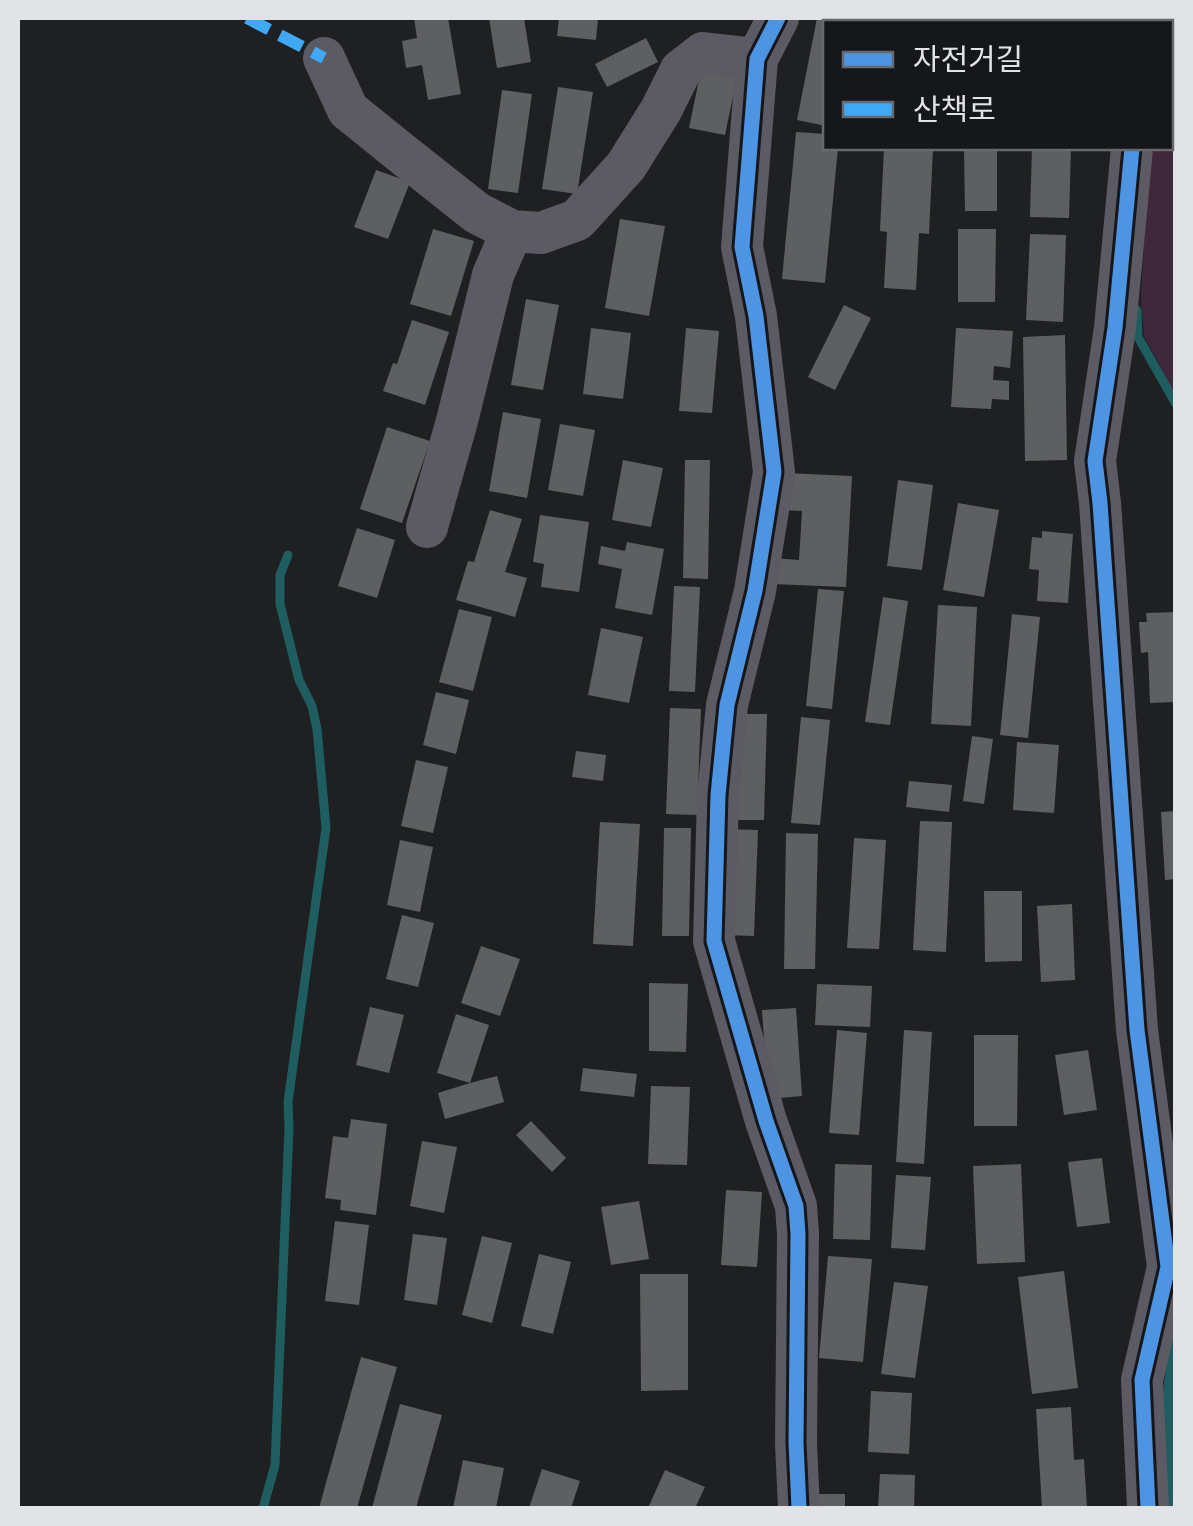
<svg xmlns="http://www.w3.org/2000/svg" width="1193" height="1526" font-family="Jost,'Noto Sans KR',sans-serif">
  <rect width="100%" height="100%" fill="#1f2022"/>
  <!-- green -->
  <path fill="#3f283b" d="M1171 87 1176 94 1175 394 1144 336 1141 298 1149 148H1170Z"/>
  <!-- water -->
  <path fill="#1e5d60" d="M1175 1333V1508H1166C1164 1449 1155 1390 1175 1333Z"/>
  <g fill="none" stroke-linecap="round" stroke-linejoin="round">
    <!-- stream -->
    <path stroke="#1e5d60" stroke-width="9" d="M1137 310 1138 337 1176 404
      M263 1508 275 1465 289 1128 288 1102 326 828 317 729 312 706 299 680 280 604V575L288 555"/>
  </g>
  <!-- building -->
  <path fill="#5d5f60" d="M414 18H448L461 94 428 100 422 65 406 68 402 41 417 38Z
    M489 18H524L531 62 497 68Z
    M559 18H598L596 40 557 36Z
    M817 18H851L850 22H826V126L797 120Z
    M646 38 658 62 607 87 595 64Z
    M701 70 737 77 725 135 689 128Z
    M558 87 593 92 577 194 542 189Z
    M502 90 532 94 518 193 488 189Z
    M796 132 826 134V148H838L825 283 782 279Z
    M884 148H933L929 234 919 233 916 290 884 288 887 232 880 231Z
    M964 148H997V211H965Z
    M1032 148H1071L1069 218 1030 217Z
    M376 170 410 182 388 239 354 227Z
    M620 219 665 226 649 316 605 308Z
    M433 229 474 241 451 316 410 304Z
    M958 229H996L995 302H958Z
    M1030 234 1066 235 1063 322 1026 320Z
    M526 299 559 305 543 390 511 385Z
    M844 305 871 318 835 390 808 377Z
    M412 320 449 332 425 405 383 391 393 363 397 364Z
    M591 328 631 333 623 399 583 394Z
    M686 328 719 331 712 413 679 411Z
    M956 328 1013 331 1010 368 994 366 993 380 1009 381V400L992 399 991 409 951 407Z
    M1065 335 1067 460 1025 461 1023 337Z
    M503 412 541 419 527 498 489 491Z
    M560 424 595 430 583 496 548 490Z
    M387 427 430 441 402 523 360 509Z
    M623 460 663 468 651 527 612 520Z
    M685 460H710L708 579 683 578Z
    M785 473 852 476 846 587 772 584 774 558 799 560 802 511 782 510Z
    M898 480 933 485 922 570 887 566Z
    M958 503 999 510 984 597 943 590Z
    M490 510 522 519 505 572 527 578 515 617 456 600 468 561 474 562Z
    M540 515 589 522 579 592 541 587 544 564 533 562Z
    M357 528 395 540 377 598 338 586Z
    M1042 531 1073 534 1068 603 1037 601 1039 570 1029 569 1032 537 1042 538Z
    M627 542 664 549 652 615 615 608 622 569 598 564 601 546 625 551Z
    M674 586 700 587 695 692 669 691Z
    M818 589 844 591 832 709 806 706Z
    M883 597 908 601 890 725 865 722Z
    M938 605 977 607 971 726 931 724Z
    M459 609 492 617 473 691 439 682Z
    M1176 612V702L1150 703 1148 652 1141 653 1139 622H1147L1146 613Z
    M1012 614 1040 617 1028 738 1000 735Z
    M601 628 643 637 629 703 588 695Z
    M436 692 469 700 456 754 423 745Z
    M670 708 701 709 697 815 666 814Z
    M732 714H767L764 820H729Z
    M801 717 830 720 820 825 791 823Z
    M972 736 993 739 984 804 963 801Z
    M1017 742 1059 745 1054 813 1013 810Z
    M576 751 606 755 603 781 572 777Z
    M416 760 448 767 433 833 401 826Z
    M909 781 952 785 949 812 906 807Z
    M1176 811V879L1165 880 1161 812Z
    M920 821 952 822 946 952 913 950Z
    M600 822 640 824 633 946 593 944Z
    M664 828H691L689 936H662Z
    M726 829 758 830 754 936 723 935Z
    M786 833 818 834 815 969H784Z
    M854 838 886 840 879 949 847 948Z
    M400 840 433 847 420 912 387 905Z
    M984 891H1022V961L985 962Z
    M1072 904 1075 980 1041 982 1037 906Z
    M402 915 434 923 418 987 386 979Z
    M481 946 520 959 500 1016 461 1003Z
    M649 983 688 984 686 1052 649 1051Z
    M817 984 872 986 870 1027 815 1025Z
    M370 1007 404 1015 389 1073 356 1065Z
    M796 1008 802 1096 768 1099 762 1010Z
    M456 1014 489 1025 470 1083 497 1076 504 1102 445 1119 438 1093 470 1083 437 1073Z
    M837 1030 867 1033 859 1135 829 1133Z
    M904 1030 932 1032 924 1164 896 1162Z
    M974 1035H1018L1017 1126H974Z
    M1088 1050 1097 1110 1064 1115 1055 1055Z
    M583 1068 637 1074 634 1097 580 1091Z
    M651 1086 690 1087 687 1165 648 1164Z
    M351 1119 387 1124 376 1215 340 1210 341 1200 325 1198 333 1136 348 1138Z
    M531 1121 566 1158 552 1172 516 1135Z
    M422 1141 457 1147 444 1213 410 1206Z
    M1102 1158 1110 1223 1077 1227 1068 1162Z
    M835 1164 872 1165 870 1240 833 1239Z
    M1021 1164 1025 1262 977 1264 973 1166Z
    M896 1175 931 1177 925 1250 891 1248Z
    M726 1190 762 1192 757 1267 721 1265Z
    M639 1201 649 1259 611 1265 601 1207Z
    M335 1221 369 1225 359 1305 325 1301Z
    M413 1234 447 1238 437 1305 404 1300Z
    M482 1236 512 1243 492 1323 462 1315Z
    M539 1254 571 1262 553 1334 521 1326Z
    M828 1256 872 1259 863 1362 819 1358Z
    M1064 1271 1078 1388 1032 1394 1018 1277Z
    M640 1274H688V1390L641 1391Z
    M894 1282 928 1286 915 1378 881 1374Z
    M361 1357 397 1367 357 1508H319Z
    M871 1391 912 1393 909 1454 868 1452Z
    M400 1404 442 1415 416 1508H372Z
    M1071 1407 1074 1460 1084 1459 1087 1508H1042L1036 1409Z
    M463 1460 504 1468 496 1508H453Z
    M542 1469 580 1481 571 1508H529Z
    M665 1470 705 1487 695 1508H648Z
    M880 1474 915 1475 914 1508H878Z
    M814 1494H845V1508H814Z"/>
  <g fill="none" stroke-linecap="round" stroke-linejoin="round">
    <!-- minor -->
    <path stroke="#5c5a62" stroke-width="42" d="M778 18 757 59 742 247 756 316 774 472 755 591 727 705 718 795 714 941 766 1121 796 1206 798 1234 796 1443 799 1508
      M1134 22 1135 18
      M324 58 348 110 400 152 477 213 512 231 541 233 577 220 626 166 661 110 681 70 703 53 757 59
      M1132 148 1115 328 1095 461 1100 503 1137 1030 1168 1267 1142 1380 1148 1508
      M427 527 457 421 493 275 512 231"/>
    <!-- quiet -->
    <path stroke="#3fa9f5" stroke-width="12" stroke-dasharray="25 12" stroke-linecap="butt" d="M247 18 324 58"/>
    <defs>
      <path id="cycleway" d="M778 18 757 59 742 247 756 316 774 472 755 591 727 705 718 795 714 941 766 1121 796 1206 798 1234 796 1443 799 1508
        M1132 148 1115 328 1095 461 1100 503 1137 1030 1168 1267 1142 1380 1148 1508"/>
    </defs>
    <!-- cycleway casing -->
    <use href="#cycleway" stroke="#15171a" stroke-width="21"/>
    <!-- cycleway -->
    <use href="#cycleway" stroke="#4d94e3" stroke-width="15"/>
  </g>
  <!-- border -->
  <rect width="1193" height="1526" fill="none" stroke="#e2e3e6" stroke-width="40"/>
  <!-- legend -->
  <rect x="823" y="20" width="350" height="130" fill="#15171a" stroke="#67696c" stroke-width="2.5"/>
  <rect x="843" y="52" width="50" height="15" fill="#4d94e3" stroke="#67696c" stroke-width="2.5"/>
  <text x="913" y="70" font-size="30" fill="#e2e3e6">자전거길</text>
  <rect x="843" y="102" width="50" height="15" fill="#3fa9f5" stroke="#67696c" stroke-width="2.5"/>
  <text x="913" y="120" font-size="30" fill="#e2e3e6">산책로</text>
</svg>
